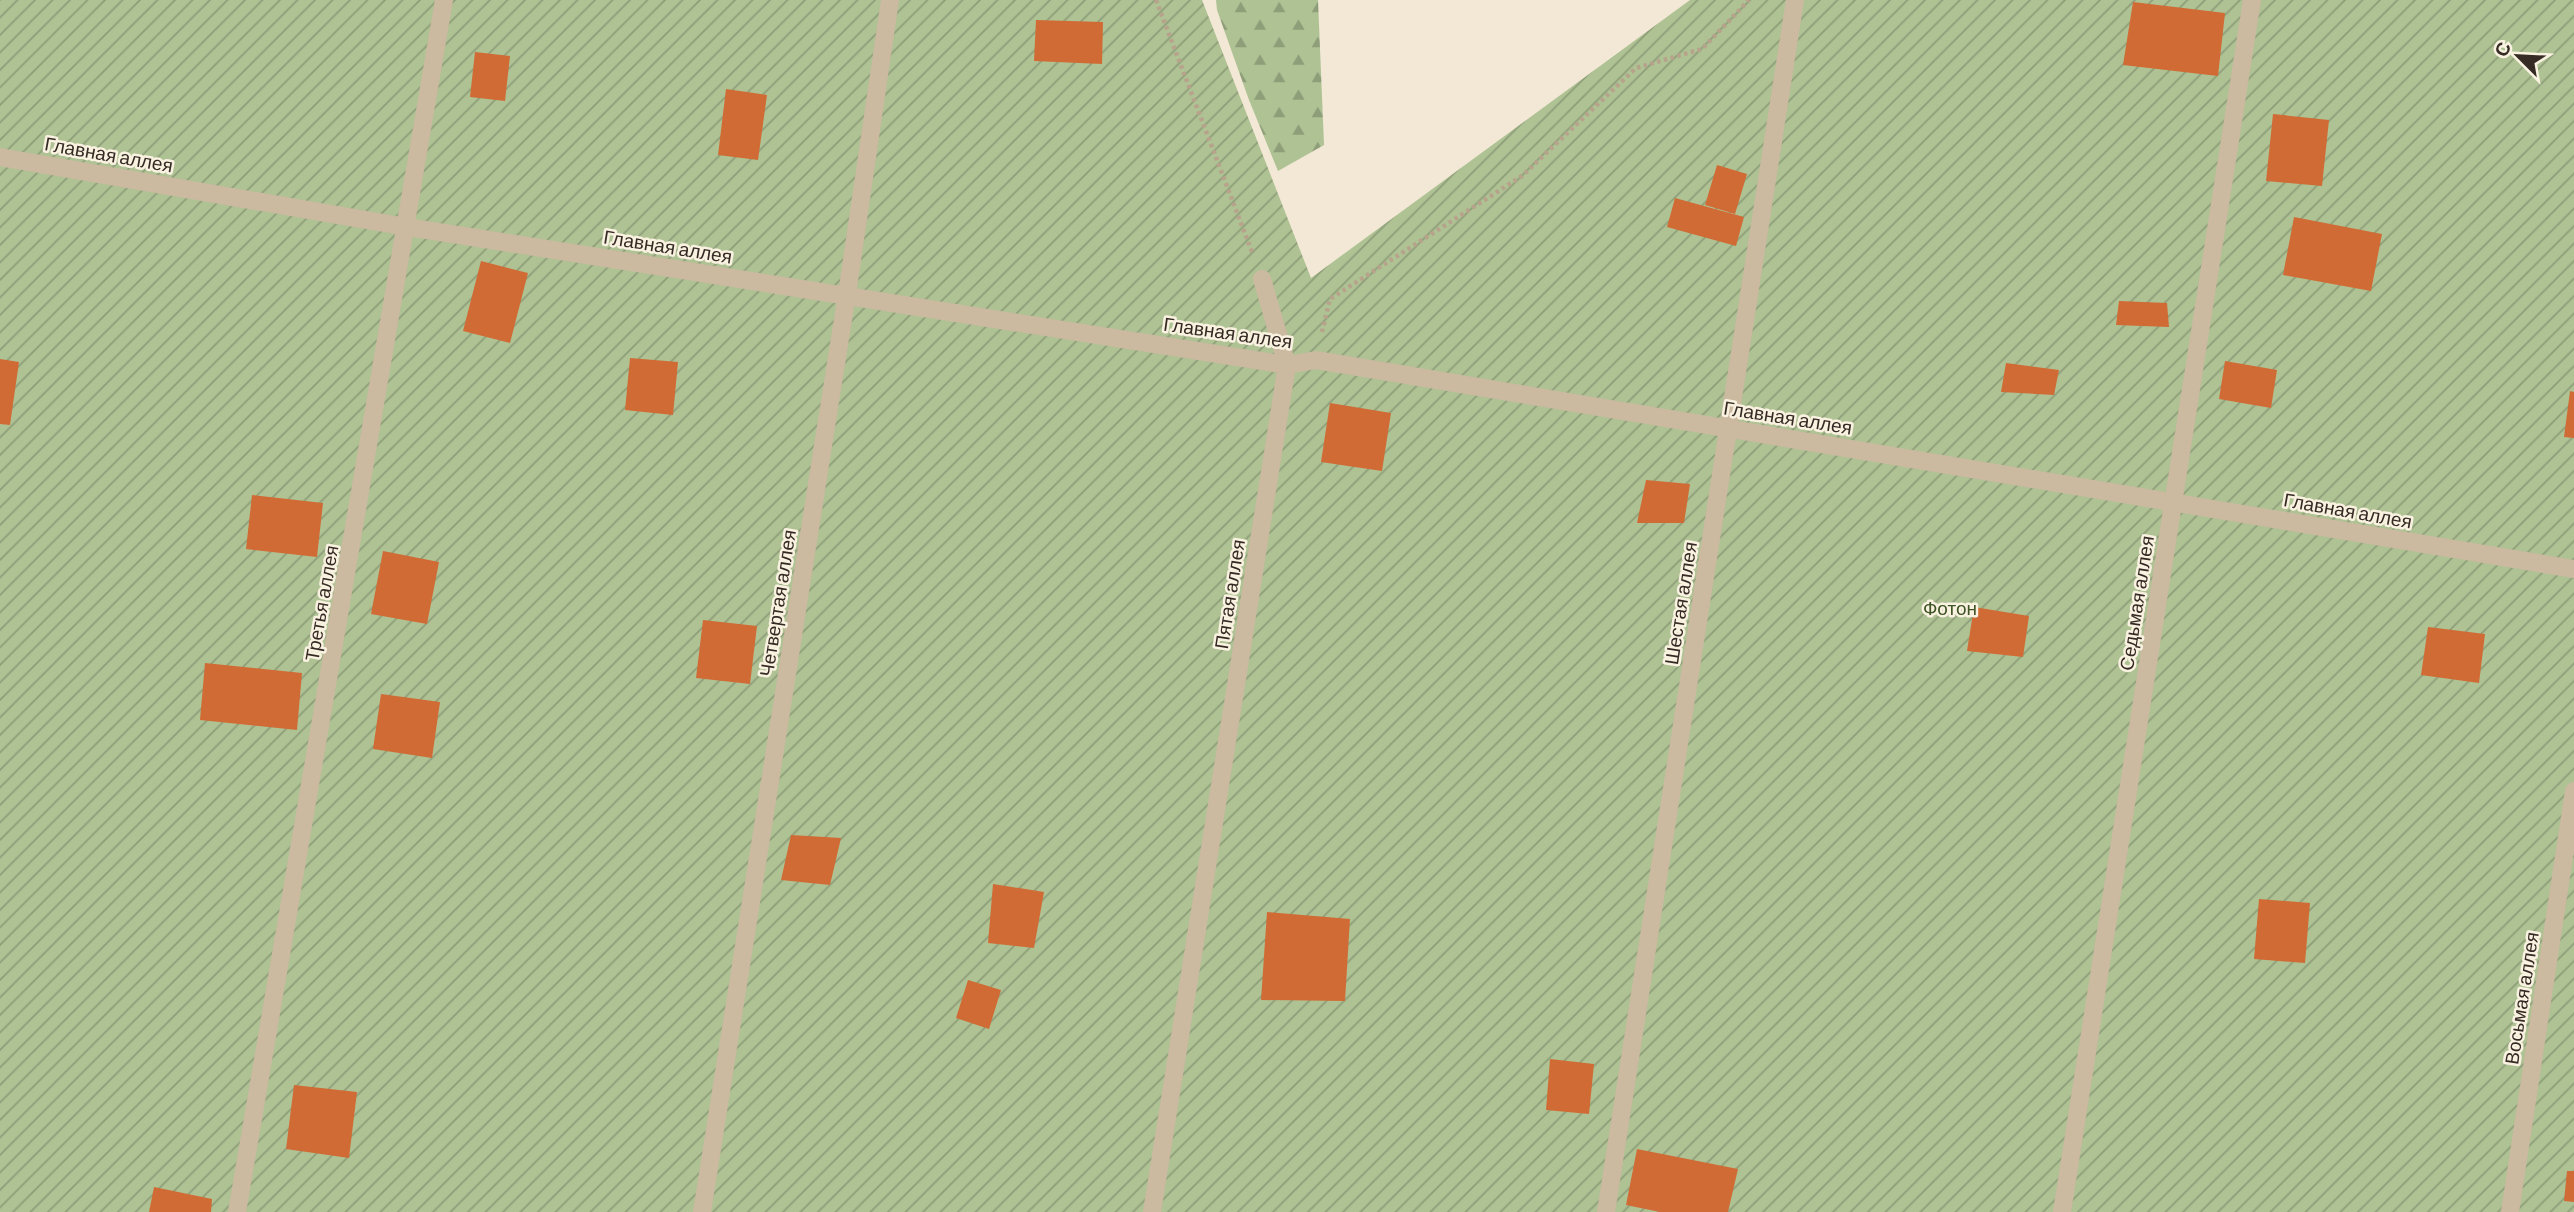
<svg xmlns="http://www.w3.org/2000/svg" width="2574" height="1212" font-family="Barlow,sans-serif">
  <defs>
    <pattern id="forest-firs" width="22" height="20" patternUnits="userSpaceOnUse" patternTransform="scale(1.75)"><rect width="22" height="20" fill="#aec294"/><path d="M5 1l3.5 6h-7zM16 11l3.5 6h-7z" fill="#8e9e79"/></pattern>
    <pattern id="garden-furrows" width="10" height="10" patternUnits="userSpaceOnUse" patternTransform="scale(1.75)"><rect width="10" height="10" fill="#aec294"/><path d="M-1 1l2-2M0 10L10 0M9 11l2-2" fill="none" stroke="#8e9e79"/></pattern>
  </defs>
  <rect width="100%" height="100%" fill="#f3e8d5"/>
  <!-- forest -->
  <path fill="url(#forest-firs)" d="M1216 0H1318L1324 145 1278 171 1249 100 1217 10Z"/>
  <!-- garden -->
  <path fill="url(#garden-furrows)" d="M0 0H1202L1311 278 1690 0H2574V1212H0Z"/>
  <!-- building -->
  <path fill="#d16b35" d="M2133 2 2225 13 2218 76 2123 65Z
    M1036 20 1103 22 1102 64 1034 61Z
    M475 52 510 56 505 101 470 97Z
    M726 89 767 95 758 160 718 155Z
    M2273 114 2329 120 2322 186 2266 181Z
    M1717 165 1747 174 1735 214 1705 205Z
    M1675 198 1744 217 1736 246 1667 227Z
    M2294 217 2382 234 2371 291 2283 275Z
    M481 261 528 273 510 343 463 331Z
    M2119 301 2167 303 2169 327 2116 325Z
    M630 358 678 362 673 415 625 410Z
    M0 359 19 362 10 425 0 424Z
    M2225 361 2277 370 2271 408 2219 399Z
    M2006 363 2059 370 2054 395 2001 392Z
    M2570 391 2574 392V438L2564 437Z
    M1330 403 1391 413 1382 471 1321 462Z
    M1646 480 1690 484 1684 523H1637Z
    M252 495 323 503 317 557 246 549Z
    M383 551 439 562 427 624 371 614Z
    M1974 607 2029 616 2023 657 1967 651Z
    M703 620 757 626 750 684 696 678Z
    M2428 627 2485 634 2479 683 2421 675Z
    M205 663 302 673 297 730 200 720Z
    M381 694 440 702 432 758 373 749Z
    M791 835 841 838 830 885 781 880Z
    M993 884 1044 892 1034 948 988 943Z
    M2259 899 2310 903 2305 963 2254 959Z
    M1267 912 1350 919 1345 1001 1261 1000Z
    M968 980 1001 990 989 1029 956 1018Z
    M1550 1059 1594 1064 1589 1114 1546 1110Z
    M294 1085 357 1092 349 1158 286 1149Z
    M1637 1149 1738 1169 1728 1212H1660L1626 1205Z
    M2567 1171H2574V1202L2564 1201Z
    M154 1187 212 1199 211 1212H149Z"/>
  <g fill="none" stroke-linecap="round" stroke-linejoin="round">
    <!-- path -->
    <path stroke="#b7a38b" stroke-width="4.5" stroke-dasharray="3.5 3.5" stroke-linecap="butt" d="M1156 0 1252 252
      M1322 332 1330 299 1522 176 1636 68 1702 49 1749 0"/>
    <!-- service -->
    <path stroke="#cbb9a0" stroke-width="18" d="M237 1212 444 0
      M702 1212 847 294 890 0
      M1152 1212 1287 365 1262 279
      M1606 1212 1795 0
      M2062 1212 2252 0
      M2510 1212 2574 791"/>
    <!-- minor -->
    <path stroke="#cbb9a0" stroke-width="18" d="M0 157 407 227 1287 365 1316 360 2574 569"/>
  </g>
  <g text-anchor="middle" dominant-baseline="central" stroke-width="5" stroke-linejoin="round" paint-order="stroke">
    <!-- street labels -->
    <g font-size="19" fill="#352b24" stroke="#faf2e1">
      <text transform="translate(109 154) rotate(10)">Главная аллея</text>
      <text transform="translate(668 246) rotate(9)">Главная аллея</text>
      <text transform="translate(1228 332) rotate(8)">Главная аллея</text>
      <text transform="translate(1788 417) rotate(9)">Главная аллея</text>
      <text transform="translate(2348 510) rotate(10)">Главная аллея</text>
      <text transform="translate(1229 594) rotate(-81)">Пятая аллея</text>
      <text transform="translate(321 603) rotate(-80)">Третья аллея</text>
      <text transform="translate(777 603) rotate(-81)">Четвертая аллея</text>
      <text transform="translate(1680 603) rotate(-81)">Шестая аллея</text>
      <text transform="translate(2136 603) rotate(-81)">Седьмая аллея</text>
      <text transform="translate(2521 998) rotate(-81)">Восьмая аллея</text>
    </g>
    <!-- park labels -->
    <g font-size="19" fill="#3f5526" stroke="#faf2e1">
      <text x="1950" y="607">Фотон</text>
    </g>
  </g>
  <!-- north arrow -->
  <g transform="translate(2518 56) rotate(294)" stroke="#faf2e1" stroke-width="5" paint-order="stroke">
  <path d="M0-5L12 26L0 18L-12 26Z" fill="#352b24"/>
  <text y="-10" font-size="19" font-weight="bold" text-anchor="middle" fill="#352b24">С</text>
  </g>
</svg>
